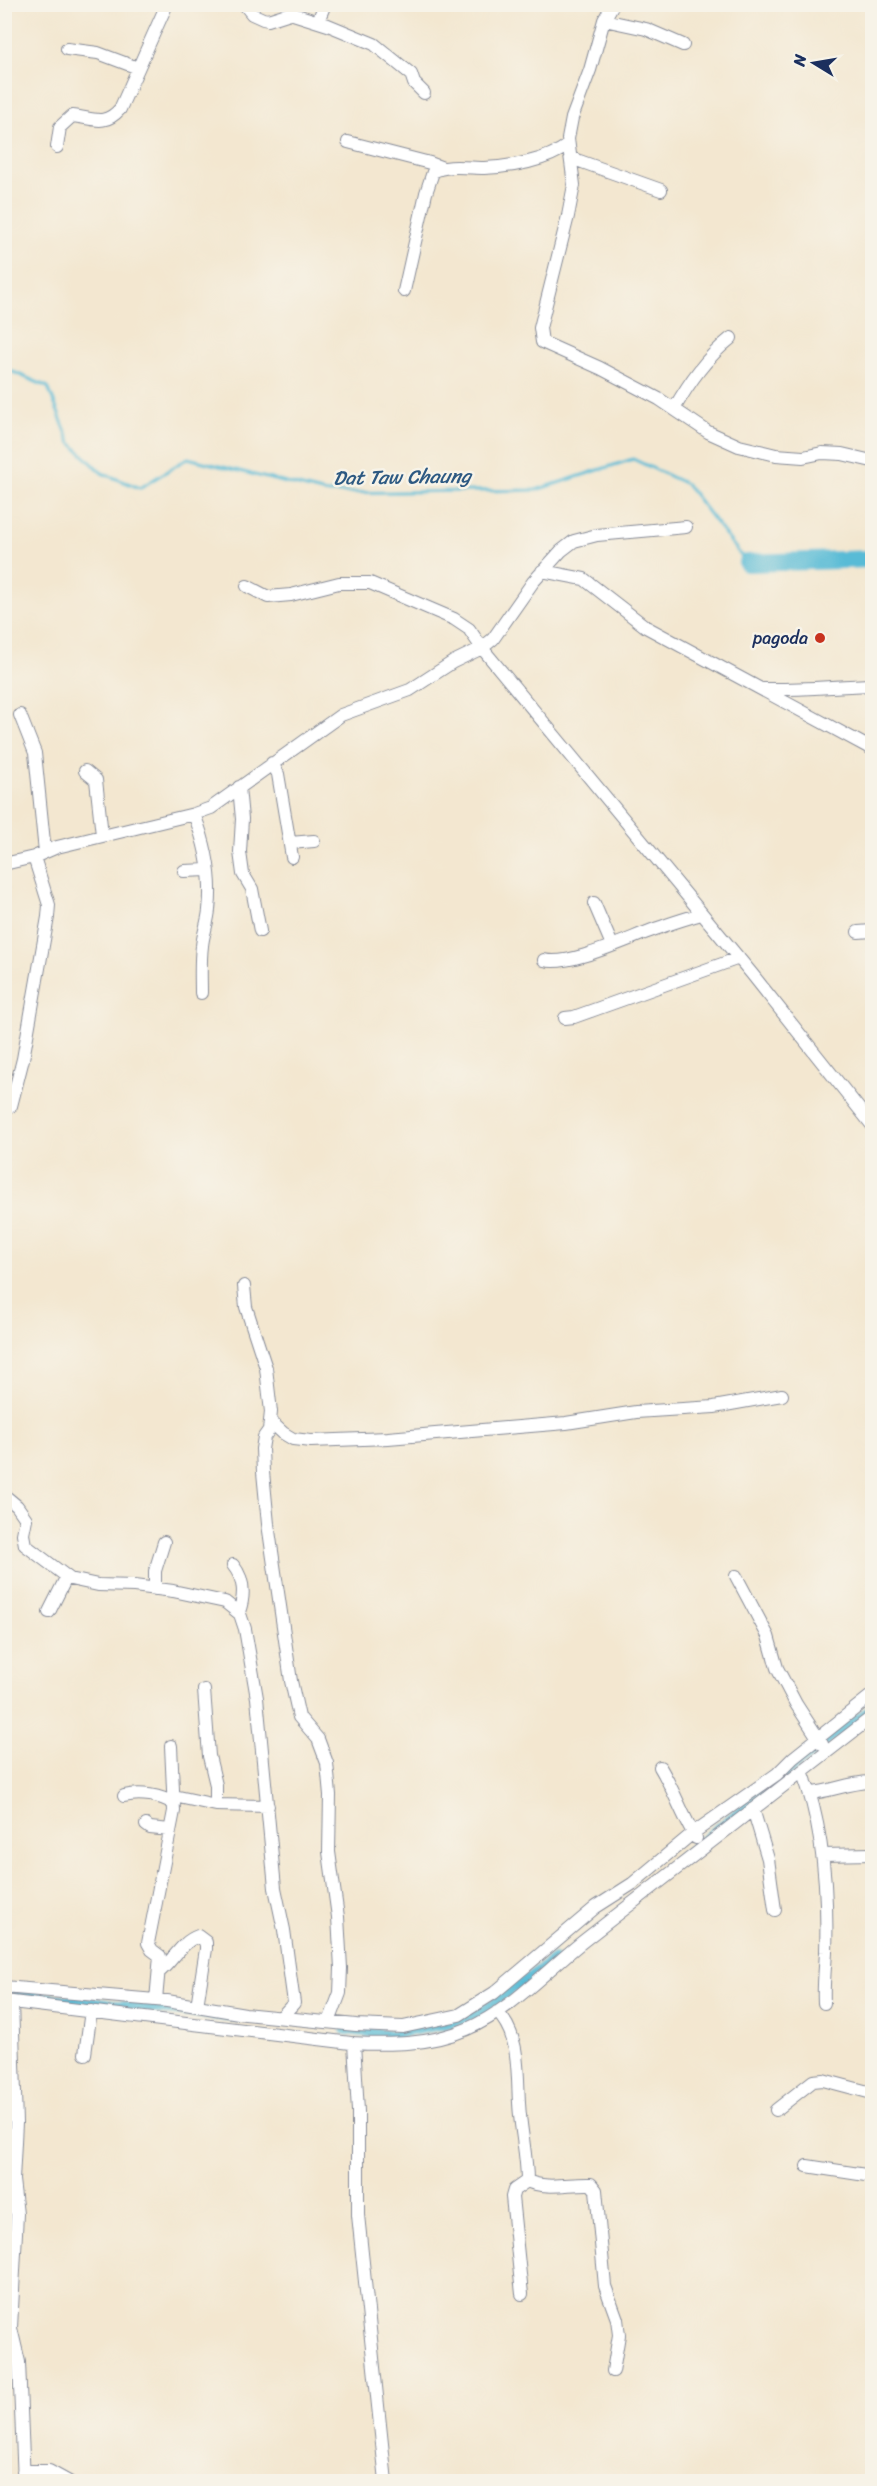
<svg xmlns="http://www.w3.org/2000/svg" width="877" height="2486" font-family="Sriracha,sans-serif">
  <rect width="100%" height="100%" fill="#f7f3e8"/>
  <filter id="ink" filterUnits="userSpaceOnUse"><feTurbulence type="fractalNoise" baseFrequency=".0167" numOctaves="2"/><feDisplacementMap in="SourceGraphic" scale="12" xChannelSelector="R" yChannelSelector="G"/><feConvolveMatrix kernelMatrix="1 2 1 2 8 2 1 2 1" color-interpolation-filters="sRGB"/></filter>
  <filter id="wash" filterUnits="userSpaceOnUse"><feTurbulence type="fractalNoise" baseFrequency=".008" numOctaves="4" result="noise"/><feDisplacementMap in="SourceGraphic" scale="24" xChannelSelector="R" yChannelSelector="G"/><feGaussianBlur stdDeviation="1.35" result="paint"/><feColorMatrix in="noise" values="0 0 0 0 0 0 0 0 0 0 0 0 0 0 0 0 0 1.4 0 .05"/><feComposite in="paint" operator="in"/></filter>
  <g filter="url(#wash)">
    <rect width="100%" height="100%" fill="#f3e7d0"/>
    <g fill="none" stroke-linecap="round" stroke-linejoin="round">
      <!-- stream -->
      <path stroke="#58bbd6" stroke-width="3" d="M4 368 48 387 70 442 102 473 140 488 188 458 326 493 536 490 633 459 686 484 747 563"/>
      <!-- canal -->
      <path stroke="#58bbd6" stroke-width="10" d="M679 1860 830 1738 872 1708
        M4 1993 237 2018
        M345 2030 393 2035 455 2022 479 2013 554 1959"/>
      <!-- river -->
      <path stroke="#58bbd6" stroke-width="18" d="M747 563 872 559"/>
    </g>
  </g>
  <g filter="url(#ink)">
    <g fill="none" stroke-linecap="round" stroke-linejoin="round">
      <defs>
        <path id="minor" d="M244 4 252 14 263 19 268 20 290 13 328 25 374 44 411 74 414 83 424 93
          M613 4 604 20 590 70 572 118 568 139 574 185 568 216 540 328 542 342 600 368 659 399 708 432 739 446 776 455 803 457 822 453 842 454 872 461
          M604 20 646 29 683 45
          M318 21 325 4
          M67 49 98 53 138 68
          M348 142 430 163 443 168
          M57 147 60 127 72 116C93 118 104 127 120 109L167 4
          M571 158 661 190
          M404 291 426 193 433 172C446 164 468 168 484 168 510 167 547 161 568 145
          M674 409C690 381 706 358 731 338
          M542 571 584 579 646 627 872 749
          M247 586 268 597 291 595 339 583H370L454 619 469 629 482 648 752 974 872 1125
          M763 689C800 690 836 686 872 685
          M20 715 35 753 45 852
          M272 763 278 774 292 857
          M85 771 96 780 102 835
          M239 787 242 819 240 852 243 874 252 889 260 931
          M194 814C206 845 213 877 209 910 208 922 203 934 202 946 200 962 201 978 201 993
          M290 843 314 841
          M4 864 34 857 57 847 194 814 211 808 341 715 410 690 453 662 482 648 493 639 533 582 561 551 574 541 597 535 686 527
          M184 871 208 870
          M594 903 612 945
          M858 932 872 931
          M544 960C571 967 633 936 661 927 674 922 688 918 701 914
          M565 1018 574 1017 739 958
          M11 1106 23 1059 48 917 49 905 34 857
          M244 1286 246 1307 266 1368 271 1412 269 1430 264 1437 262 1449 263 1472 268 1524 291 1681 299 1717 318 1739 327 1763 330 1795 329 1852 338 1917 341 1968 340 1993 329 2022
          M270 1421 283 1433 293 1439 311 1441 388 1438 566 1423 636 1412 714 1407 782 1395
          M5 1496 17 1506 26 1519 23 1534 25 1545 70 1579 98 1585 134 1586 173 1591 225 1602 240 1614 245 1629 257 1698 275 1888 284 1930 294 2003 282 2016
          M233 1565C245 1580 245 1595 239 1612
          M736 1576 768 1636 777 1668 796 1704 822 1744
          M155 1589V1571L164 1542
          M49 1612 66 1578
          M204 1690 209 1756 216 1785V1805
          M660 1767C674 1790 682 1815 696 1838
          M802 1771C824 1828 828 1891 826 1952 825 1969 823 1986 824 2003
          M811 1793C832 1791 848 1783 870 1782
          M124 1796C140 1792 161 1795 174 1804
          M174 1796 216 1805 268 1806
          M753 1809 768 1859 775 1910
          M146 1825 150 1828 170 1830
          M823 1855 872 1854
          M159 1972C173 1961 181 1942 198 1936L206 1942V1949L197 2006
          M4 1987 167 2001 245 2014 356 2025 403 2027 459 2015 494 1993 596 1907 632 1884 693 1833 777 1774 793 1758 872 1695
          M156 2000 160 1956 152 1950 148 1943 174 1811 171 1746
          M4 2001 351 2043C390 2045 430 2045 467 2029 512 2010 547 1969 586 1939 682 1865 777 1791 872 1717
          M12 2002 16 2123 13 2180 17 2214 11 2328 19 2362 24 2482
          M497 2012C523 2037 516 2082 520 2115 522 2137 527 2158 527 2181L514 2190 512 2197 522 2294
          M354 2043 358 2111V2215L386 2482
          M85 2054 91 2011
          M776 2110 813 2081 823 2080 872 2093
          M807 2166 872 2176
          M527 2181C547 2190 569 2183 591 2184L596 2190 605 2286 617 2319 619 2335 613 2371
          M4 2208 16 2207
          M23 2471H49L69 2482"/>
      </defs>
      <!-- minor casing -->
      <use href="#minor" stroke="#878b97" stroke-width="14"/>
      <!-- minor -->
      <use href="#minor" stroke="#fff" stroke-width="12"/>
    </g>
  </g>
  <!-- markers -->
  <circle fill="#c8321e" stroke="#f7f3e8" stroke-width="2" cx="820" cy="638" r="6"/>
  <g text-anchor="middle" dominant-baseline="central" stroke-width="5" stroke-linejoin="round" paint-order="stroke">
    <!-- poi labels -->
    <g font-size="18" fill="#1b2f5e" stroke="#f7f3e8" text-anchor="end">
      <text x="808" y="638">pagoda</text>
    </g>
    <!-- water labels -->
    <g font-size="20" font-style="italic" fill="#2d5982" stroke="#f7f3e8">
      <text transform="translate(402 477) rotate(-1)">Dat Taw Chaung</text>
    </g>
  </g>
  <!-- margin -->
  <rect width="877" height="2486" fill="none" stroke="#f7f3e8" stroke-width="24"/>
  <!-- north arrow -->
  <g transform="translate(814 63) rotate(281)" stroke="#f7f3e8" stroke-width="4.5" paint-order="stroke">
  <path d="M0-4.5L10 22L0 15L-10 22Z" fill="#1b2f5e"/>
  <text y="-9" font-size="16" font-weight="bold" text-anchor="middle" fill="#1b2f5e">N</text>
  </g>
</svg>
